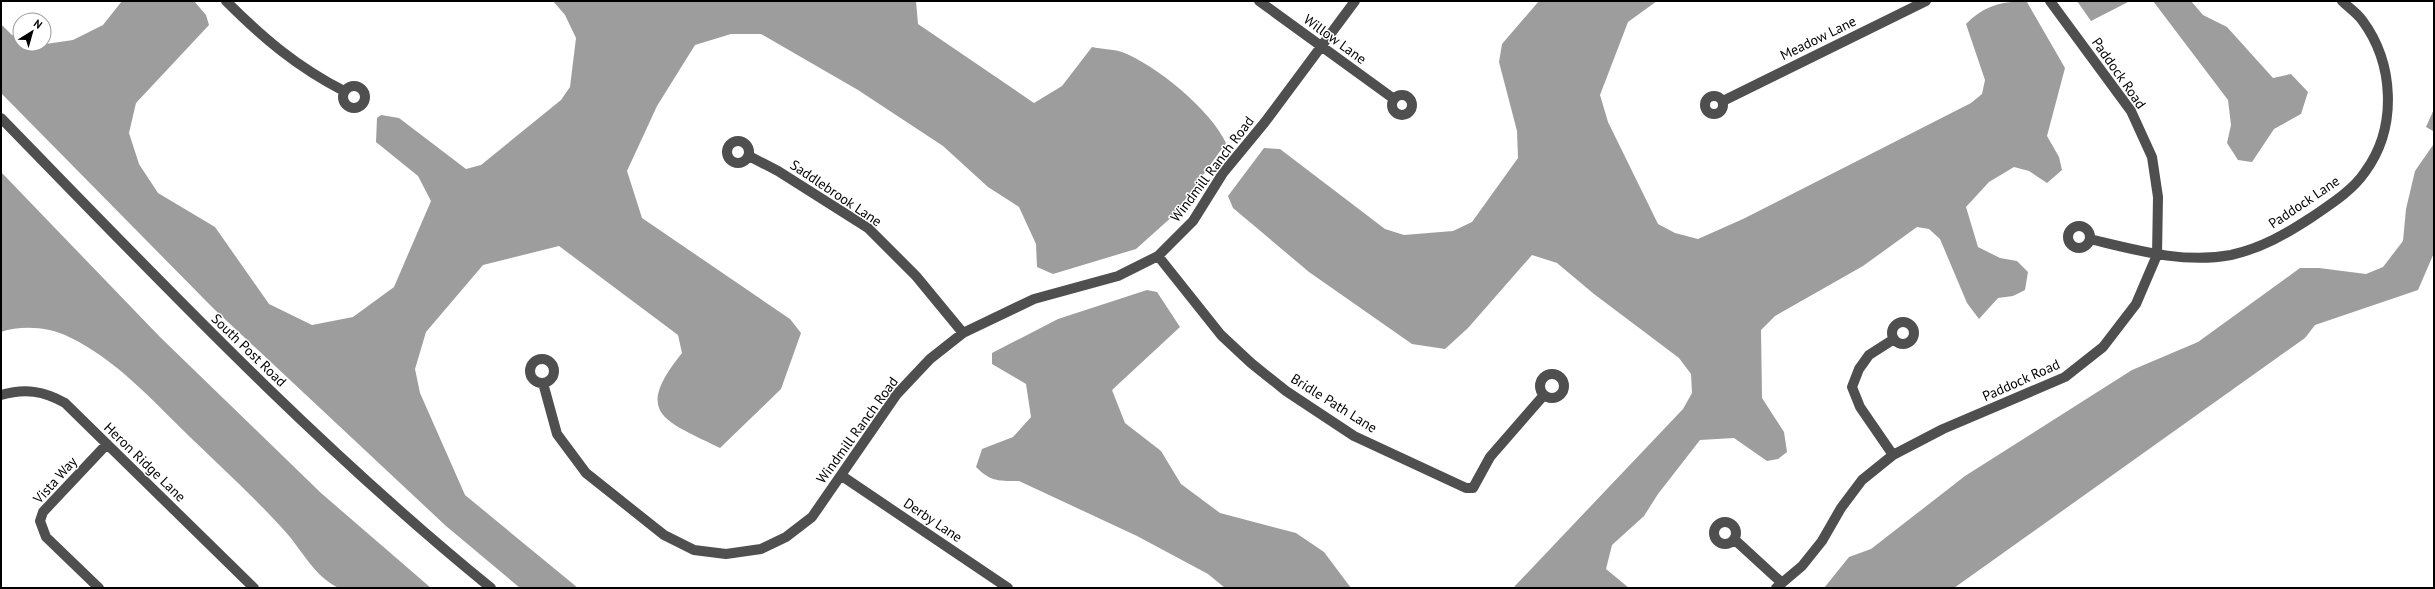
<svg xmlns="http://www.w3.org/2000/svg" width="2435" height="589" font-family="'PT Sans',sans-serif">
  <rect width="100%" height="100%" fill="#fff"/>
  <!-- water -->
  <path fill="#9d9d9d" d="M122 1H194L206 15 209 25 136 103 129 133 139 164 158 193 215 227 269 304 312 325 353 317 394 287 431 201 418 176 376 142 377 118 381 115 399 118 466 169 481 165 561 100 570 87 576 38 565 15 553 1H916L918 24 1034 103 1062 86 1092 47C1101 49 1113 49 1122 52 1156 65 1211 110 1226 143L1174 215 1136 249 1053 274 1037 267 1036 244 1019 207 988 187 943 146 858 90 761 34H731L695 45 657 106 627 171 642 218 790 319 801 333 781 389 720 448C664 420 633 414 682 353L678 335 559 246 483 265 426 332 415 369 420 393 465 495 578 588H520L446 526 213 308 1 93V24L12 35 20 40V44L32 46 73 40 103 25Z
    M1539 1H1657L1628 22 1600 95 1608 122 1658 224 1675 233 1698 239 1743 219 1971 103 1982 94 1985 80 1966 24C1982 7 2002 0 2027 2L2065 68 2047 136 2059 157 2062 170 2047 183 2029 171 2014 167 1989 182 1966 207 1978 247 2000 258 2017 261 2028 272 2025 290 2013 296 1998 298 1979 319 1967 303 1940 239 1929 229 1917 227 1863 266 1775 316 1761 330 1762 398 1784 432 1787 452 1778 459 1767 461 1734 438 1700 440 1658 494 1644 516 1612 545 1606 569 1629 588H1513L1683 409 1692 393 1691 374 1679 358 1594 294 1557 263 1532 255 1468 328 1445 349 1412 344 1309 272 1233 208 1228 196 1264 148 1280 149 1385 229 1404 235 1453 231 1472 222 1518 158 1517 131 1499 62 1502 44Z
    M2077 1H2130L2091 21Z
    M2153 1H2191L2203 15 2227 27 2273 78 2291 74 2308 92 2301 114 2274 129 2252 162 2238 160 2227 143 2231 125 2228 100Z
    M2434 109V253L2418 290 2315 325 2305 338 1954 588H1824L1849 557 1871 549 1965 476 2132 370 2198 342 2300 268H2319L2366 274 2383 267 2403 241 2406 209 2415 171 2433 145V131L2426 127Z
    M1 172 160 337 321 493 431 588H339C314 577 301 548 283 529 254 497 222 468 190 437 154 402 116 359 69 337 49 327 22 325 1 332Z
    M1147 290 1157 292 1180 327 1112 390 1125 423 1161 451 1181 484 1220 513 1296 533 1324 552 1351 588H1225L1208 574 1137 536 1019 481C999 481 991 482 976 467L982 449 1013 437 1031 417 1026 384 992 364V353L1058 319Z"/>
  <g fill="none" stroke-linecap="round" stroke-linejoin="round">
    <!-- minor -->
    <path stroke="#4f4f4f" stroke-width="10" d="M226 1C263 38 297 67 344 91
      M1259 1 1394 99
      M343 97a11 11 0 1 1 22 0a11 11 0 1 1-22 0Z
      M1392 105a10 10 0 1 1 20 0a10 10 0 1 1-20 0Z
      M1705 105a9 9 0 1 1 18 0a9 9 0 1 1-18 0Z
      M1723 101 1926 1
      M1 118C159 280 315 445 491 588
      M727 152a11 11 0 1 1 22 0a11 11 0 1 1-22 0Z
      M749 156 778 171 868 228 916 276 963 333
      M2068 237a11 11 0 1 1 22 0a11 11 0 1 1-22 0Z
      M2090 239C2136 250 2183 264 2231 255 2262 248 2286 234 2312 217 2331 204 2352 191 2365 172 2398 127 2394 63 2362 20 2357 13 2348 7 2342 1
      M1158 256 1221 335 1251 363 1286 391 1354 436 1466 488H1473L1490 457 1544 395
      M1892 333a11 11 0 1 1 22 0a11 11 0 1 1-22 0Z
      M530 371a12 12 0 1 1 24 0a12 12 0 1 1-24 0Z
      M1540 386a12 12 0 1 1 24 0a12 12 0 1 1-24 0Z
      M543 383 557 434 586 473 664 535 694 550 726 554 761 549 786 537 812 517 897 394 930 359 963 333 1034 299 1118 276 1158 256 1193 221 1223 173 1265 122 1355 1
      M1 395C25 388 44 391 65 403L254 588
      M1893 455 1860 407 1852 387 1859 369 1869 355 1894 339
      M842 476 1008 588
      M1714 533a11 11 0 1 1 22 0a11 11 0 1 1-22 0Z
      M1735 540 1782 583
      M99 588 46 537 40 521 43 512 107 444
      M1776 588 1802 566 1822 541 1841 508 1862 480 1893 455 1943 429 2065 377 2103 347 2136 304 2157 255 2158 197 2152 157 2131 111 2050 1"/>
  </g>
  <g text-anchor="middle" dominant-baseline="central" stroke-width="3" stroke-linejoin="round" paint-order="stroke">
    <!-- street labels -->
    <g font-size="14" fill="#000" stroke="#fff">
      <text transform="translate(1818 38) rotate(-26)">Meadow Lane</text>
      <text transform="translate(1335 39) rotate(36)">Willow Lane</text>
      <text transform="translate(2119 73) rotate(55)">Paddock Road</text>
      <text transform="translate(1212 169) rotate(-53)">Windmill Ranch Road</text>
      <text transform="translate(836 193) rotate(34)">Saddlebrook Lane</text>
      <text transform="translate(2304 202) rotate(-34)">Paddock Lane</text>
      <text transform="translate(249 350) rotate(44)">South Post Road</text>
      <text transform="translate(2021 380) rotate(-24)">Paddock Road</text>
      <text transform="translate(1334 403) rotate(32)">Bridle Path Lane</text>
      <text transform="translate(857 430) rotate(-54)">Windmill Ranch Road</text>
      <text transform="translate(145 462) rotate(44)">Heron Ridge Lane</text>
      <text transform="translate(55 480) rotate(-48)">Vista Way</text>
      <text transform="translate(933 520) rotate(34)">Derby Lane</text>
    </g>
  </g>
  <!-- border -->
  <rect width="2435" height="589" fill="none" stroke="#000000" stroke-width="4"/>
  <!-- north arrow -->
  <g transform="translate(32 32) rotate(37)"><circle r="19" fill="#ffffff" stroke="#999999"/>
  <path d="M0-3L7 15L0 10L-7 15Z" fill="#000000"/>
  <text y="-6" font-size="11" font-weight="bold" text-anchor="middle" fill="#000000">N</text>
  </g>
</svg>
